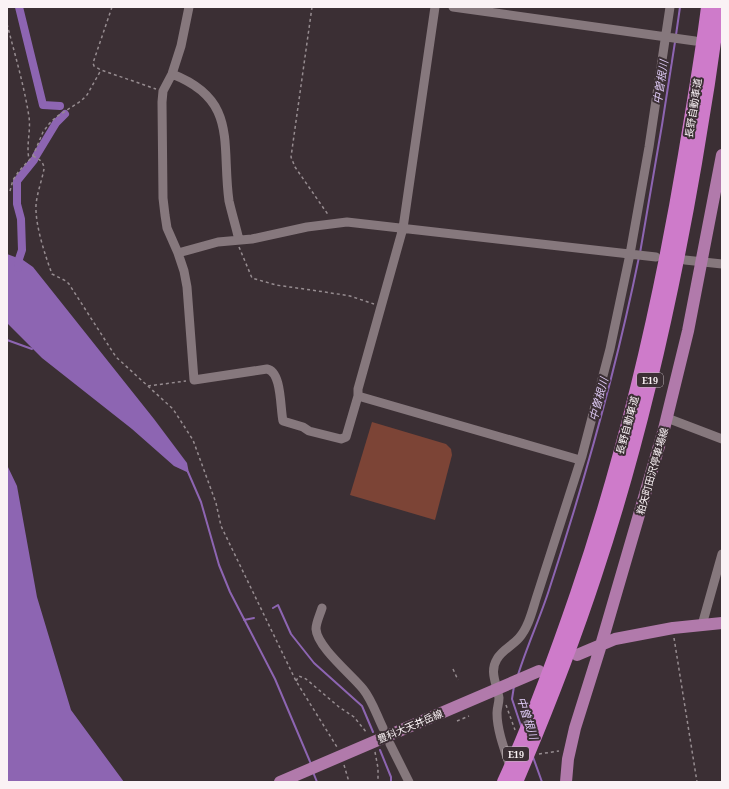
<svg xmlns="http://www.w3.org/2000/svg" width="729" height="789" font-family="'Noto Serif','Noto Sans JP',serif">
  <rect width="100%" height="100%" fill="#3b2f34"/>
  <!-- green -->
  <path fill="#7c4436" d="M372 422 446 444 451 449 452 455 435 520 350 495Z"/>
  <!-- water -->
  <path fill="#8d65b2" d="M7 254 23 260 33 267 154 419 187 463 189 473 174 466 132 429 42 358 7 323Z
    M7 465 17 486 37 597 71 710 124 782H7Z"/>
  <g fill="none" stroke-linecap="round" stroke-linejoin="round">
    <!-- stream -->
    <path stroke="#8d65b2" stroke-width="2" d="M676 35 680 7
      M640 253 662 125 675 42
      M7 340 32 349
      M188 472 201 502 219 565 230 592 275 679 311 764
      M273 608 278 605 291 634 314 663 362 706 373 732
      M244 620 254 618
      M518 675C527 646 540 618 549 590 585 480 616 370 639 257
      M514 686 512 699 521 726
      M380 750 391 777V782
      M533 757 542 782
      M313 772 317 782"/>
    <!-- canal -->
    <path stroke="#8d65b2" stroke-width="8" d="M19 7 43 105 60 106
      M36 156 56 123 65 114
      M18 268 19 259 22 250 21 219 17 204V181L34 160"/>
    <!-- path -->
    <path stroke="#968c90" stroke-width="1.5" stroke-dasharray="3 3" stroke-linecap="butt" d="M112 7 93 63 94 66 101 70 156 89
      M312 7 291 157 295 167 329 216
      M7 24C15 55 24 85 29 117 31 131 26 145 29 159
      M33 156C39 159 44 162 44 169 42 180 37 193 36 205 35 225 45 255 52 274L66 281 69 284 116 357 173 409 193 440 216 503 221 526 296 681 337 747
      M10 191 13 180 19 171 33 156 43 132 49 124 56 117 81 101 87 95 101 70
      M239 247 252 278 276 285 325 292 350 296 374 304
      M148 386 186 381
      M674 638 697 782
      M453 669 458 680
      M296 681 299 676 306 679 339 707 354 717 367 733
      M506 705 515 730
      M457 721 469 716
      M375 752 378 768V782
      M539 754 559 751
      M344 765 349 782"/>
    <!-- minor -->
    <path stroke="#86787d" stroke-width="9" d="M189 7 181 46 172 74 163 91 162 102 163 198 165 215 167 228 178 253 184 271 187 287 194 380 267 369C282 372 280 408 283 421L303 427 309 431 341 439 346 437 358 396V389L403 228 435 7
      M453 7 695 41
      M172 74C239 100 221 144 229 201 232 214 236 227 239 240
      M178 253 218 242 252 239 307 227 347 222 656 257
      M685 260 722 264
      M358 396 580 460
      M667 418 722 439
      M322 608C320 615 316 622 316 629 317 647 352 675 363 689 372 700 377 716 383 728
      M702 625 722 554
      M390 744 409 782
      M511 769C505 751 497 731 497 713 497 708 499 703 499 698 497 684 489 672 497 659 502 650 512 646 519 638 528 628 532 612 536 599L582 456 610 349 630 254 649 147 670 7"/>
    <!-- major -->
    <path stroke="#b17aab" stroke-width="12" d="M577 655 615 639 673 628 722 623
      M280 782 539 671
      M566 782 568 759 575 728 601 645 664 429 688 331 722 155"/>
    <!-- highway -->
    <path stroke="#ce7bca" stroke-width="14" d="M504 782C532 721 555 658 577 594 626 451 660 304 685 155 693 106 702 56 708 7
      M516 782C545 714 572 645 595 575 640 440 671 302 695 163 704 111 712 59 719 7"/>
  </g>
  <g text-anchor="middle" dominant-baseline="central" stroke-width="4" stroke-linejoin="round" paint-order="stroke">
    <!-- shield labels -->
    <g fill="#3b2f34" stroke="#c1b8bb" stroke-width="1">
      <rect x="637" y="373" width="26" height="14" rx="3"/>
      <rect x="503" y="747" width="26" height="14" rx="3"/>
    </g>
    <g font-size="9" font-weight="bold" fill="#faf2f5">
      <text x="650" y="380">E19</text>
      <text x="516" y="754">E19</text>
    </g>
    <!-- street labels -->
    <g font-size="10" fill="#faf2f5" stroke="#3b2f34">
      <text transform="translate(693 108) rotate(-81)">長野自動車道</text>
      <text transform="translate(627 425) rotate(-75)">長野自動車道</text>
      <text transform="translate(652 471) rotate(-74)">粕矢町田沢停車場線</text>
      <text transform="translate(410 726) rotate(-23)">豊科大天井岳線</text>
    </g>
    <!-- water labels -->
    <g font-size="11" font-style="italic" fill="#dbc7f1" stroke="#3b2f34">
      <text transform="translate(660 82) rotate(-81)">中曽根川</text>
      <text transform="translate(598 399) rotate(-75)">中曽根川</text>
      <text transform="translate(528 718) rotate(72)">中曽根川</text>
    </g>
  </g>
  <!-- border -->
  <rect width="729" height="789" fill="none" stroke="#faf2f5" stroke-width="16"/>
</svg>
